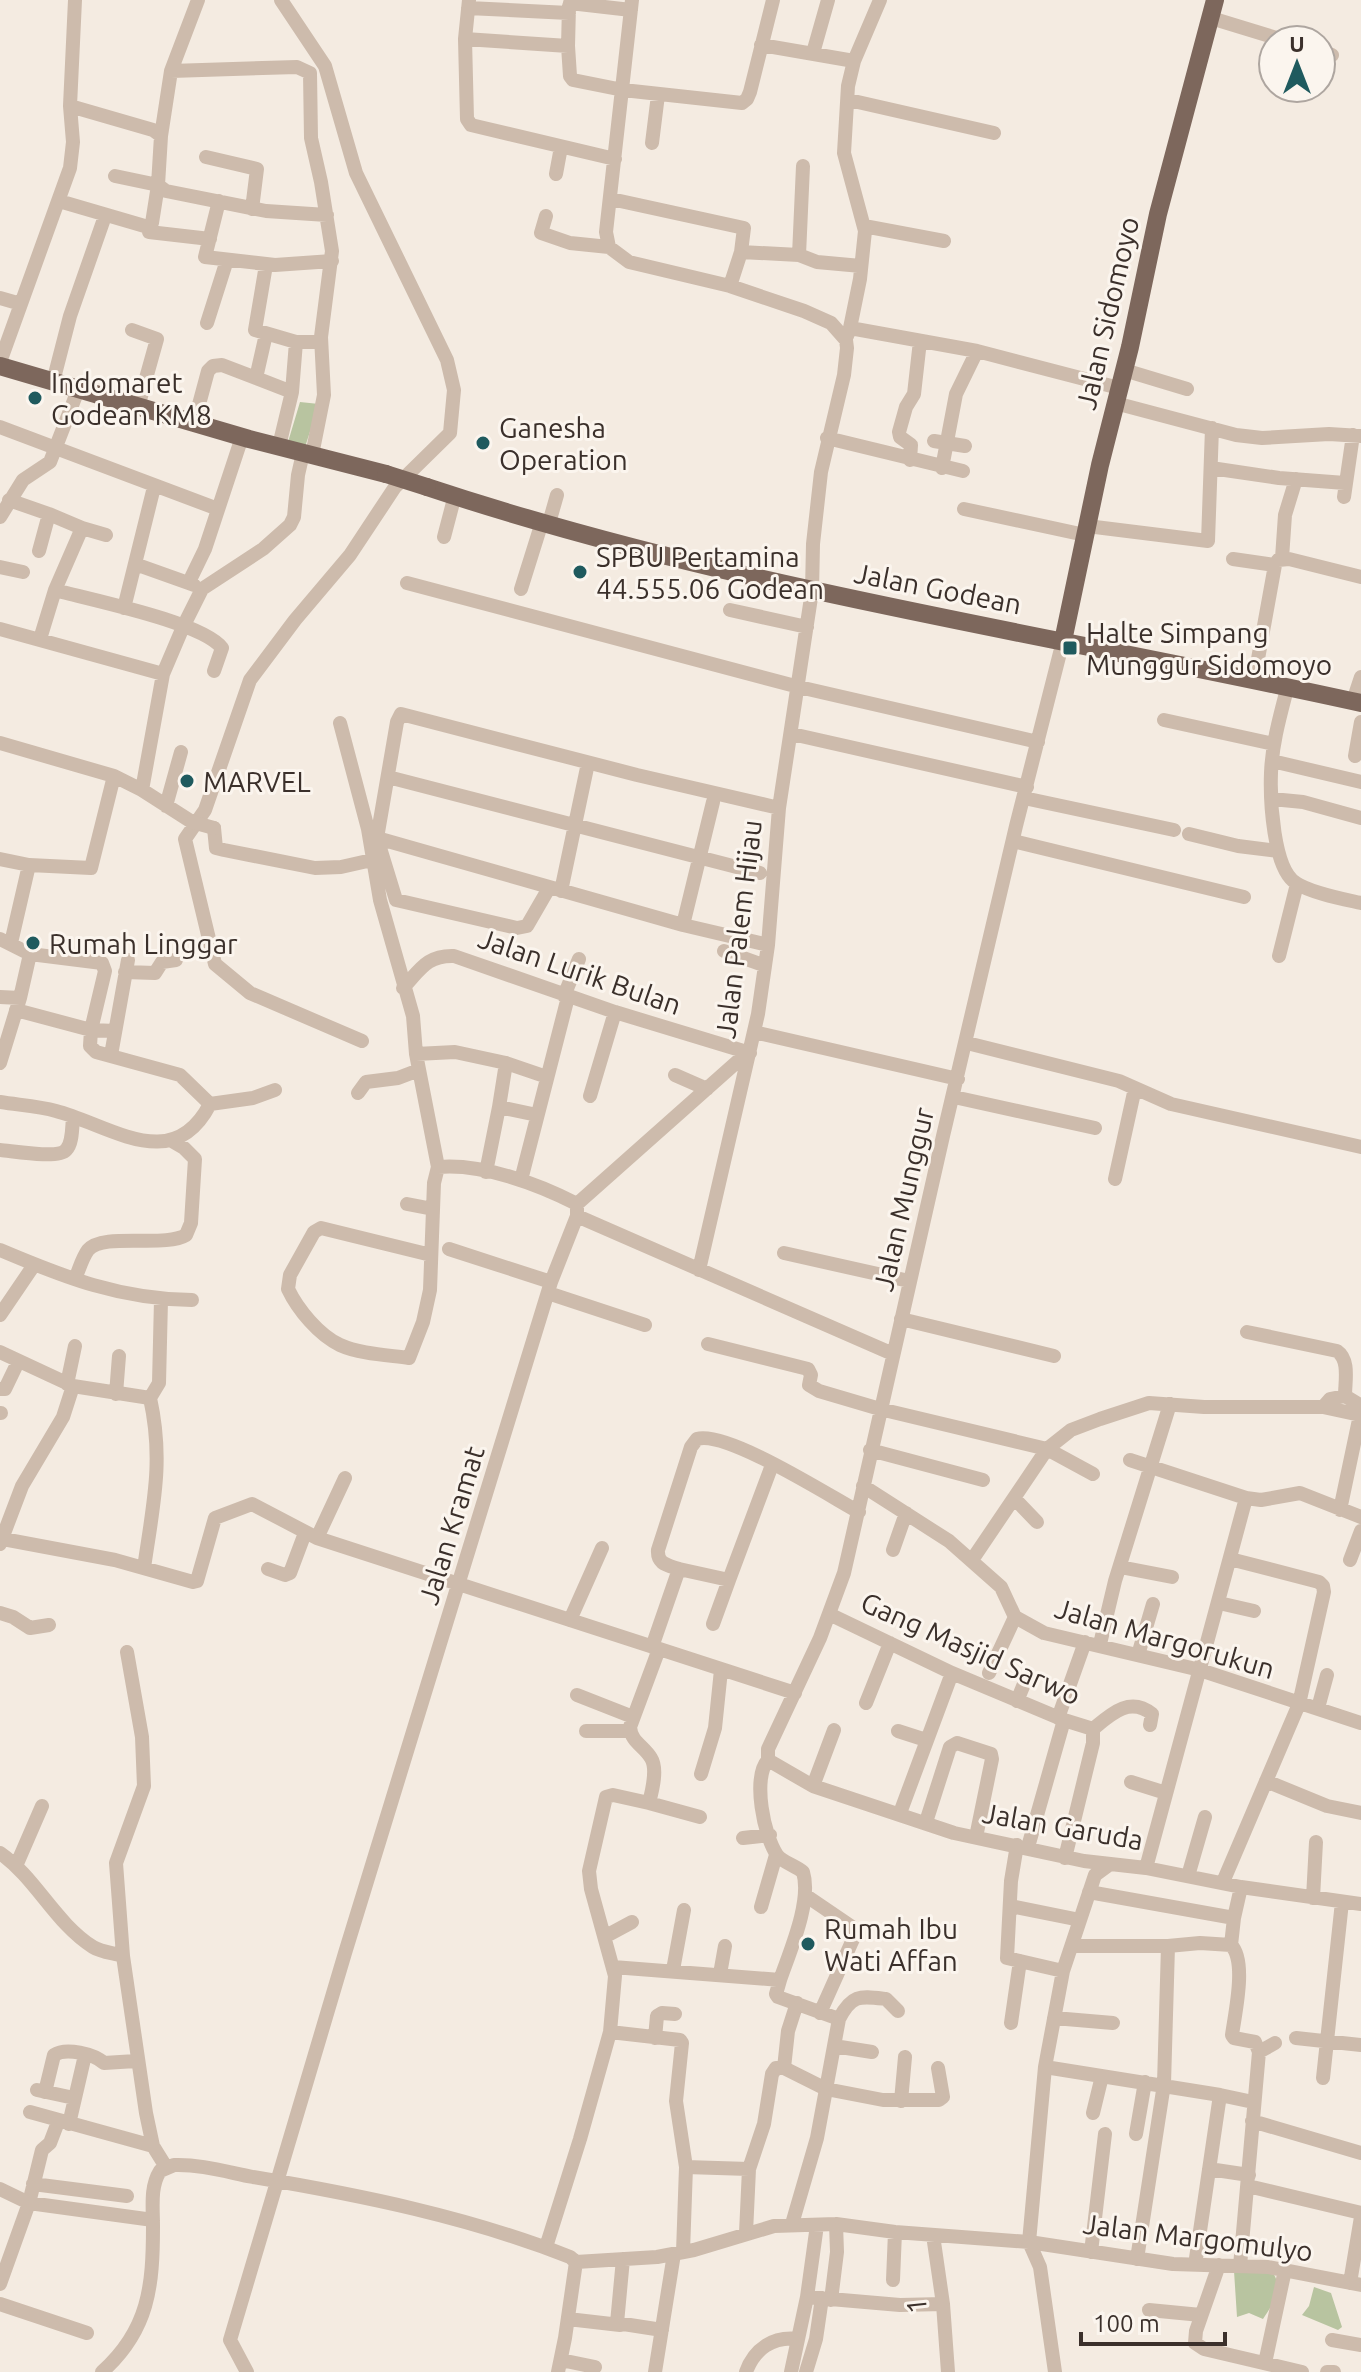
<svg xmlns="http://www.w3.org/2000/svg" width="1361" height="2372" font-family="Ubuntu,sans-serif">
  <rect width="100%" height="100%" fill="#f4ebe1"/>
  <!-- green -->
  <path fill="#b8c4a0" d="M300 402 319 404 305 447 288 442Z
    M1234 2271 1273 2273C1284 2289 1272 2305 1263 2319L1249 2313 1237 2317Z
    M1314 2287 1331 2293 1342 2327 1338 2330 1302 2315 1309 2306Z"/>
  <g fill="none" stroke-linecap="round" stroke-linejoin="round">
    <!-- minor -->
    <path stroke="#cdbbac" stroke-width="14" d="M281 0 325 66 356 173 447 360 454 390 450 433 395 487 350 555 295 620 250 680 205 810 185 839 215 964 250 993 362 1041
      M469 0 465 39 467 119 471 125 615 159
      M632 0 606 232 609 247 629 262 730 286 804 311 831 323 846 340 847 348 844 375 821 472 813 544 812 591 779 808 768 945 758 1014 699 1270
      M570 3 631 10
      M468 8 569 13
      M1211 18 1283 40
      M465 39 568 46 570 76 573 80 623 90 742 103 747 99 750 92 773 0
      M761 45 854 61
      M568 46 569 6
      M1321 51 1332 55
      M813 53 828 0
      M171 71 297 67 310 73 311 138 321 182 332 251 321 337 324 395 312 455
      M849 100 994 133
      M161 136 171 71 198 0
      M652 143 658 95
      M206 157 257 169 252 209
      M803 166 799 255 817 262 861 266
      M556 174 561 147
      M115 176 158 185 166 191 266 211 327 215
      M611 199 744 228 741 252 730 286
      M59 201 148 227 152 223 158 185 161 136 153 130 70 106
      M219 201 205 257 275 265 332 261
      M546 216 541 233 570 243 609 247
      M864 226 944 241
      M148 227 149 232 210 239
      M741 252 799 255
      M266 265 255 330 296 342H321
      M0 298 21 304
      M207 323 227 260
      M850 328 860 279 865 231 844 153 848 86 854 61 880 0
      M132 330 157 339 138 407
      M847 336 850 328 977 351 1119 388
      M0 362 70 168 73 142 70 106 75 0
      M1124 370 1187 389
      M256 378 266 334
      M53 382 70 316 105 216
      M1115 403 1236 435 1262 438 1329 434 1361 436
      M194 423 208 371 213 366 222 365 292 392
      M0 427 218 509
      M827 438 963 471
      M934 441 965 446
      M279 446 292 392 296 342
      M910 460 911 445 900 437 899 432 906 407 914 394 920 341
      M942 468 956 394 977 351
      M1211 468 1279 478 1345 483
      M1344 497 1353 435
      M9 500 49 514 39 551
      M964 509 1085 535
      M49 514 82 528
      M0 517 23 480 50 462 78 390
      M549 523 557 495
      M1087 526 1208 541 1212 428
      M444 537 455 495
      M1282 558 1285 515 1296 479
      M1233 559 1275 565
      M135 564 194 585
      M0 567 23 572
      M189 582 205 549 242 437
      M407 583 799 687 1038 742
      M521 589 542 522
      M55 590C91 600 202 622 222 648L214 671
      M124 608 154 487
      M730 610 807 627
      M0 629 163 674
      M40 639 55 590 82 528 106 535
      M1254 681 1275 565 1278 560 1289 559 1361 577
      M1287 689C1280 716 1272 744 1271 773 1270 799 1273 869 1296 883 1311 893 1343 899 1361 903
      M1353 701 1361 677
      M1164 720 1274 744
      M340 723 368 829 380 900 413 1016 416 1054 438 1167 434 1183 430 1290 423 1322 409 1358C387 1355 360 1354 340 1345 319 1335 298 1310 288 1289L290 1275 314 1232 321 1228 431 1255
      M792 734 1027 787
      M0 743 114 776 142 790 192 822
      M1355 756 1361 722
      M1272 761 1361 782
      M388 777 760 873
      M142 790 163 674 183 627 202 589 263 549 290 525 294 517 298 475 303 453
      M1024 798 1174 830
      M1272 799 1303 802 1361 818
      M166 806 181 752
      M214 828 216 848 224 850 315 868 341 867 372 860
      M1189 834 1238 846 1278 851
      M377 838 396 900 517 928 527 926 549 888
      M1013 841 1244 897
      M0 859 29 865 91 868 114 776
      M561 891 588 763
      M683 925 713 802
      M0 939 30 954 102 963 105 971 91 1030 115 1031
      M11 943 29 865
      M768 945 683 925 377 838 397 722 401 714 637 775 779 808
      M724 951 763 965
      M1279 956 1297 884
      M125 972 155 973 162 962 176 960
      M403 988C420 970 427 955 454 956L615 1012 750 1053
      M564 996 579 959
      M0 997 20 998
      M16 1010 91 1030 90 1046 96 1052 180 1075 210 1104 253 1098 275 1090
      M754 1032 958 1079
      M967 1043 1119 1081 1171 1104 1361 1147
      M416 1054 455 1052 506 1063 547 1077
      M111 1055 128 960
      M0 1063 20 998 30 954
      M675 1075 707 1089
      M358 1093 366 1082 398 1078 419 1070
      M590 1096 615 1012
      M954 1097 1095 1128
      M0 1102C18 1105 38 1106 56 1111 110 1125 173 1176 210 1104
      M499 1107 506 1063
      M0 1150C13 1151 58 1159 66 1150 73 1143 72 1126 73 1117
      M438 1167C482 1163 538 1184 577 1204V1214
      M486 1172 499 1107 537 1115
      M1115 1179 1135 1088
      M521 1180 568 997
      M407 1204 433 1209
      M577 1204 747 1053
      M449 1249 551 1282
      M0 1250C66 1278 120 1299 192 1300
      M784 1253 909 1281
      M75 1279C79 1270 82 1258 88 1250 103 1232 165 1248 186 1235L191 1223 195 1159 184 1148 172 1141
      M548 1293 645 1325
      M0 1315 34 1265
      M901 1319 1054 1356
      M1247 1332 1337 1351C1350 1360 1345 1381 1345 1396
      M708 1344 808 1369 811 1375 809 1385 819 1391 880 1409 1047 1449 1093 1474
      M0 1352 73 1386 150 1398 159 1383 161 1300
      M67 1384 75 1346
      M0 1389H5L18 1362
      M116 1394 119 1356
      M1323 1407 1330 1399 1345 1396 1360 1405V1415
      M0 1413H1
      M870 1450 983 1480
      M1130 1460 1246 1498 1261 1500 1300 1493 1361 1517
      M863 1486 949 1541 1001 1587 1015 1617 1044 1633 1200 1670 1361 1723
      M1014 1498 1037 1522
      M317 1538 345 1478
      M3 1539 115 1560 193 1582 197 1581 215 1518 252 1504 317 1538 795 1693
      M0 1544 22 1486 63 1417 73 1386
      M893 1550 906 1513
      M972 1560 1047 1449 1071 1430 1100 1419 1149 1403 1204 1407H1323L1360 1415 1340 1510
      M1350 1560 1361 1531
      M1120 1567 1172 1577
      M144 1568C153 1505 164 1461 150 1398
      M268 1569 285 1575 290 1573 305 1533
      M679 1569 729 1580 772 1465
      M1219 1603 1254 1611
      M0 1613 13 1617 30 1628 49 1625
      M829 1614 952 1673 1064 1720 1093 1729
      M570 1620 602 1548
      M713 1624 729 1580
      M1100 1644 1115 1581 1170 1404
      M652 1647 679 1569C667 1565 657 1564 658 1550L691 1447 697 1439C726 1430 828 1495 859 1512
      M659 1649 630 1727C631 1742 644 1746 651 1758 658 1769 652 1791 649 1803L700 1817
      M1138 1655 1153 1604
      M989 1673 1015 1617
      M577 1695 633 1717
      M1017 1701 1024 1684
      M866 1703 890 1643
      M1318 1708 1327 1675
      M1058 1718 1085 1642
      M1093 1729C1111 1714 1130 1696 1152 1714L1150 1725
      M586 1731H630
      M898 1731 926 1740
      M768 1760V1749L820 1638 844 1573 943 1136 1016 826 1063 641
      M768 1760 813 1786 954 1833 1084 1861 1146 1868 1241 1887 1361 1904
      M701 1774 715 1728 721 1670
      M1266 1781 1327 1806 1361 1813
      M1131 1782 1166 1793
      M813 1786 834 1730
      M900 1813 952 1673
      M926 1822 950 1747 957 1743 991 1754 992 1759 976 1837
      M743 1838 770 1835
      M1017 1845 1011 1881 1007 1958 1063 1971
      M1028 1847 1064 1720
      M0 1853C36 1878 55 1923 93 1947 101 1952 113 1953 123 1956L146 2113 153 2146 166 2167
      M1065 1858 1093 1743V1729
      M16 1866 42 1806
      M1146 1868 1246 1498
      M1188 1876 1205 1817
      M1223 1882 1299 1704 1324 1592 1323 1586 1319 1582 1230 1559
      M1089 1892 1234 1918 1241 1887
      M805 1895 855 1929 854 1937 820 2013
      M1313 1898 1316 1842
      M1010 1906 1080 1920
      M761 1907 776 1855
      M1234 1918 1231 1945C1247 1961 1235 2013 1232 2035L1234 2038 1255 2042 1259 2052 1240 2266
      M606 1936 632 1922
      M1072 1946H1168L1200 1943 1231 1945
      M123 1956 116 1863 144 1786 142 1737 127 1652
      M613 1967 780 1980C790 1951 812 1901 803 1872 796 1866 782 1862 777 1855 764 1836 752 1778 768 1760
      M673 1970 684 1910
      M720 1974 725 1946
      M780 1980 776 1994 778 1997 839 2019 817 2138 792 2224
      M1054 2018 1113 2023
      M839 2019C852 1994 860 1996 886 1999L898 2011
      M1011 2023 1020 1961
      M610 2032 680 2040 682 2043 676 2101 686 2167 683 2252
      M655 2038 657 2016 662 2013 675 2014
      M1296 2038 1361 2045
      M834 2046 872 2052
      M1259 2052 1275 2043
      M1045 2067 1220 2095 1195 2265
      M784 2068 788 2031 797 2003
      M1323 2078 1342 1902
      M37 2090 74 2098
      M45 2092 54 2055C66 2047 94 2054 104 2063L136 2061
      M1220 2095 1253 2102
      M901 2101 905 2057
      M30 2112 153 2146
      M1093 2113 1102 2076
      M1252 2121 1361 2153
      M69 2124 85 2055
      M1136 2134 1145 2082
      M686 2167 749 2169 764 2124 772 2074 776 2068H784L826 2089 883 2100H939L943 2097 938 2068
      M1209 2169 1249 2175
      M33 2184 127 2196
      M1248 2186 1361 2213
      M0 2189 29 2203 153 2220
      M746 2233 749 2169
      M933 2235 943 2304 948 2372
      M546 2247 580 2139 610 2032 615 1976 591 1889 589 1871 606 1797 613 1795 649 1803
      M1091 2252 1105 2134
      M623 2259 617 2323 662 2330
      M1137 2259 1164 2084 1168 1946
      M1219 2265 1196 2331 1195 2343 1204 2349 1302 2372
      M893 2280 895 2232
      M1350 2283 1361 2217
      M0 2284 29 2203 42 2150 50 2143 58 2122
      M807 2297 900 2305 943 2304
      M831 2300 837 2252 836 2224
      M0 2304 87 2333
      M1149 2310 1201 2315
      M568 2319 620 2325
      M1332 2340 1361 2345
      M561 2360 595 2367
      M1265 2363 1285 2270
      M102 2372C149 2330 153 2286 153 2226 153 2207 150 2187 160 2171L174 2165C200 2164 227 2172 253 2177 360 2195 469 2217 570 2257L576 2262 657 2257 694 2250 774 2226 836 2224 895 2232 1029 2242 1173 2264 1268 2267 1361 2285
      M247 2372 230 2340 345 1953 551 1282 577 1216 893 1354
      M558 2372 565 2338 576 2262
      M655 2372 674 2254
      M746 2372C754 2349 773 2336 798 2339
      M791 2372 807 2297 817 2225
      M806 2372 816 2339 822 2298
      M1055 2372 1040 2267 1029 2242 1045 2067 1063 1971 1095 1875 1110 1864
      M1327 2372H1334"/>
    <!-- major -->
    <path stroke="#7d675c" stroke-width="18" d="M0 366 249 439 386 474
      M427 487C731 588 1049 634 1361 703
      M1063 641 1100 465 1130 347 1158 214 1215 0"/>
    <!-- minor-bridge -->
    <path stroke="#cdbbac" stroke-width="14" d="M192 822 214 828"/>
    <!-- major-bridge -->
    <path stroke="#7d675c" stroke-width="18" d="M386 474 427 487"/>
  </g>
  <!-- markers -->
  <g fill="#1f5a5e" stroke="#fbf5ee" stroke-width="3">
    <circle cx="35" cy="398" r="8"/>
    <circle cx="483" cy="443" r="8"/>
    <circle cx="580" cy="572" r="8"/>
    <rect x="1062" y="640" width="16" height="16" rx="4"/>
    <circle cx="187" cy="781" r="8"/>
    <circle cx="33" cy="943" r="8"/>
    <circle cx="808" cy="1944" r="8"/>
  </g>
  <g text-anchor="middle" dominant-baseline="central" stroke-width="6" stroke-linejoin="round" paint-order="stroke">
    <!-- street labels -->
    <g font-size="28" fill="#3b302b" stroke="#fbf5ee">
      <text transform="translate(1107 313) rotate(-77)">Jalan Sidomoyo</text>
      <text transform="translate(938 588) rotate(11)">Jalan Godean</text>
      <text transform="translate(738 929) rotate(-83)">Jalan Palem Hijau</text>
      <text transform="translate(580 971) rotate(19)">Jalan Lurik Bulan</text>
      <text transform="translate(903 1199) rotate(-77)">Jalan Munggur</text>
      <text transform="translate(451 1525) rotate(-73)">Jalan Kramat</text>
      <text transform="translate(1165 1638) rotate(16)">Jalan Margorukun</text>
      <text transform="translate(971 1648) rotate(24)">Gang Masjid Sarwo</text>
      <text transform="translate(1063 1826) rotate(10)">Jalan Garuda</text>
      <text transform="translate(1198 2237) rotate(7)">Jalan Margomulyo</text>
      <text transform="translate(916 2306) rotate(-96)">1</text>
    </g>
    <!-- poi labels -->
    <g font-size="28" fill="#3b302b" stroke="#fbf5ee" text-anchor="start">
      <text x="51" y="382">Indomaret<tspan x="51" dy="32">Godean KM8</tspan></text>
      <text x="499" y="427">Ganesha<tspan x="499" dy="32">Operation</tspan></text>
      <text x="596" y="556">SPBU Pertamina<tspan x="596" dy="32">44.555.06 Godean</tspan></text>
      <text x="1086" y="632">Halte Simpang<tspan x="1086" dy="32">Munggur Sidomoyo</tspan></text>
      <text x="203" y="781">MARVEL</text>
      <text x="49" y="943">Rumah Linggar</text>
      <text x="824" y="1928">Rumah Ibu<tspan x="824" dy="32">Wati Affan</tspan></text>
    </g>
  </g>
  <!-- north arrow -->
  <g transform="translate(1297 64)"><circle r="38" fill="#fbf5ee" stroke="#aea6a0" stroke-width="2"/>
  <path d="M0-6L14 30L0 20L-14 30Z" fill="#1f5a5e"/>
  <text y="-12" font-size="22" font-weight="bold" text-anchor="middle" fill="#3b302b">U</text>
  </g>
  <!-- scale -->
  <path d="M1081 2332v12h144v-12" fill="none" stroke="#3b302b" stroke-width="4"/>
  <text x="1093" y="2332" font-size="24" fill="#3b302b" stroke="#fbf5ee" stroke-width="6" paint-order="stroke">100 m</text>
</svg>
